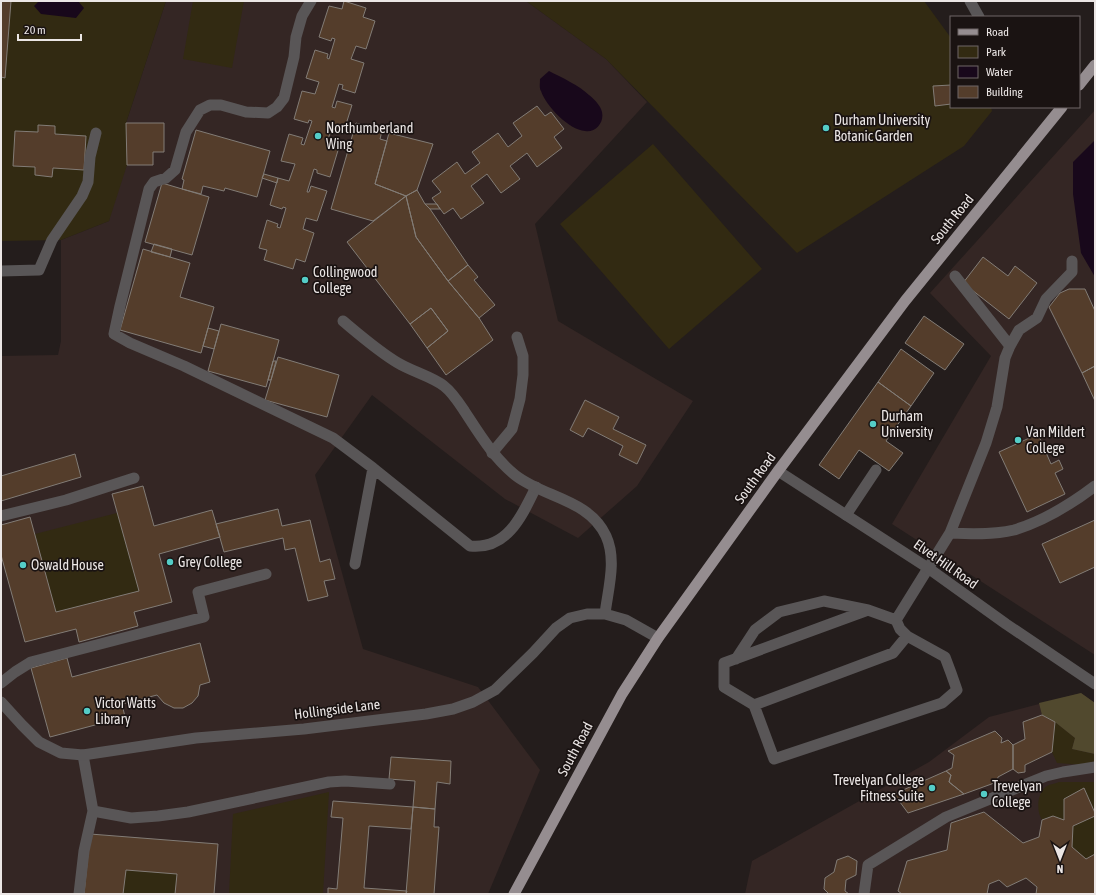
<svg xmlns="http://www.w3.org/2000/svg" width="1096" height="895" font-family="'Asap Condensed',sans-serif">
  <rect width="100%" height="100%" fill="#241d1c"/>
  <!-- built -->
  <path fill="#342624" d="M166 1H526L606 59 647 102 535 224 558 321 693 401 637 486 578 538 505 499 372 395 315 475 363 649 478 687 540 770 488 894H1V356L58 355 61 341V240L109 221 126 123Z
    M1095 110V655L892 524 991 356 930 293Z
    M1081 693 1095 703V894H745L752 861 929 762 989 717Z"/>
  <!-- green -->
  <path fill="#322a12" d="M1 1H166L126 123 127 165 109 221 61 240 1 241Z
    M193 1H244L232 68 183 59Z
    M526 1H924L951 38V107H991L992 111 964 146 797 253 606 59Z
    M653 144 762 269 669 349 560 224Z
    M117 513 139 591 56 612 35 534Z
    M1055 722 1075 738 1072 749 1095 754V763L1084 765 1057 763 1052 752Z
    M1059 782H1095V813L1084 789 1064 799V820L1053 816 1042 820C1036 811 1037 792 1047 786 1050 784 1055 784 1059 782Z
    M329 792 323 894H229L233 814Z
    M1095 816V854L1086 859 1072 847 1073 826Z
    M126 870 177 874 175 894H123Z"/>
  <!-- forest -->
  <path fill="#51492e" d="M1081 693 1095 703V754L1072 749 1075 738 1055 722 1042 715 1039 703Z"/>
  <!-- water -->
  <path fill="#18081b" d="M39 1H78L84 8 76 18 41 14 34 6Z
    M549 71C561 77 580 86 589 95 593 98 599 104 601 109 606 120 597 133 585 131 569 130 546 106 541 91 539 88 540 83 540 79Z
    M1095 140V277L1081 253 1073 194V162Z"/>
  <!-- building -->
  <path fill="#543d2b" stroke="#827c76" d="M1 1H11L5 78 1 77Z
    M344 1 366 8 363 17 375 21 366 49 356 46 351 59 364 63 355 93 342 89 343 85 339 84 332 107 335 108 337 101 352 105 343 134 331 130 327 143 339 147 330 177 317 173V170L314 169 307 192H309L311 186 327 191 317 221 306 218 303 229 314 233 305 262 296 259 293 269 264 260 267 250 259 248 267 220 278 224 277 227 280 228 286 208 283 207 282 209 270 205 278 178 289 181 295 164 281 161 289 134 303 138 301 144 304 145 312 121 309 120 308 123 294 119 302 91 315 94 319 82 306 78 315 50 328 54 327 58 329 59 335 39 332 38 331 41 319 37 329 6 342 9Z
    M951 85V104L935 106 933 86Z
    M537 106 545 116 551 112 564 129 554 137 562 148 537 167 527 153 510 166 520 179 501 193 487 174 471 186 484 203 461 219 453 208 444 214 432 198 441 192 432 181 457 162 465 174 480 163 472 152 498 133 508 147 522 136 513 123Z
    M126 123H164V152H153V165H127Z
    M356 123 382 131 380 139 387 141 375 184 406 196 373 221 331 209Z
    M38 125 55 126V134L86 136 84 170 53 168 52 177 35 175V167L13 166 15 131 38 132Z
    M196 130 270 151 257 197 225 188 224 191 203 186 201 194 182 189 184 180 182 179Z
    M389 133 433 144 417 190 406 196 375 184Z
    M264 174 278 178 277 183 262 178Z
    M162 183 209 197 192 255 145 242Z
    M417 190 425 204 430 209 468 265 448 281 416 237 406 196Z
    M406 196 416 237 448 281 479 318 493 340 446 375 427 348 448 331 431 308 410 324 347 242Z
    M425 204H437L440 209H430Z
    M154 244 172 249 170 257 151 252Z
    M143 249 190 263 180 297 214 307 201 353 120 330Z
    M983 257 1008 276 1015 266 1037 283 1009 319 963 283Z
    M468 265 478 277 474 280 495 305 479 318 448 281Z
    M1069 289H1085L1095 311V366L1082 373 1049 307 1060 293Z
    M431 308 448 331 427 348 410 324Z
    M924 316 964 344 945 370 905 343Z
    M221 324 279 340 266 387 208 371Z
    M208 328 219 331 214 349 203 346Z
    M901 349 934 373 911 406 878 382Z
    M278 357 339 375 327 417 265 400Z
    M273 361H276L271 380H268Z
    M1095 366V401L1082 373Z
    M878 382 911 406 886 441 903 453 889 471 859 450 839 479 819 465Z
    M585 400 619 417 613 429 646 445 637 464 619 455 623 446 588 428 583 437 570 430Z
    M1038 434 1051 464 1059 460 1063 469 1055 473 1065 494 1027 512 999 452Z
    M75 454 81 477 1 501V476Z
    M143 486 154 526 212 510 220 537 159 554 172 602 134 612 138 626 79 642 76 629 25 642 1 555V525L30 517 56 612 139 591 112 494Z
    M278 509 282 526 310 520 320 562 330 559 335 579 324 581 328 596 308 601 295 548 285 550 283 538 224 552 216 524Z
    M1095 520V567L1060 583 1042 544Z
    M200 643 210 682 200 685 198 696 192 703 183 708H174L164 703 157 695 122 704 125 717 50 737 31 668 67 658 72 677Z
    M1042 715 1055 722 1052 752 1025 765V772L1018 773 1013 769V745L1025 739 1023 722Z
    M995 731 1002 738 1001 743 1008 740 1013 745V769L998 777 997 782 964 794 949 782 951 775 946 771 952 768 954 755 948 751Z
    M391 757 451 761 450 784 437 782 435 809 413 807 415 781 389 779Z
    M946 771 951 775 949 782 964 794 908 813 894 794Z
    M1084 788 1095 813V816L1073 826 1072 847 1086 859 1095 854V894H1036L1037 887 1026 878 1007 887 999 880 989 884 987 894H902L898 891 907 861 947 850 951 823 984 812 1023 843 1039 837 1042 820 1053 816 1064 820V799Z
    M333 801 413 807 411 829 369 826 364 888 407 891 406 894H328V888L337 889 343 818 331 817Z
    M413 807 435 809 434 827H439L434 894H406Z
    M90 834 218 844 214 894H175L177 874 126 870 123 894H84Z
    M848 856 857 861 856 875 846 880 845 891 849 894H829L824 889 825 878 834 872 837 860Z"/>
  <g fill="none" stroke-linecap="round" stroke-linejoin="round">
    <!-- service -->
    <path stroke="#595657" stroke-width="11" d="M311 1 302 16 296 37 294 57 284 98 277 107 268 113 246 112 221 105H210L200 110 186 132 175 170 166 178 154 182 149 189 120 306 114 334 130 343 184 366 333 438 373 468 470 546C507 550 522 516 536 487
      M1 271 39 270 52 240 82 196 88 182 90 157 96 133
      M955 276 1010 346
      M492 453 512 429 520 399 523 375V356L517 337
      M846 515 876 470
      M1 516 66 500 134 478
      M950 533C970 534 994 535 1014 530 1044 521 1070 505 1095 486
      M355 564 373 468
      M868 610 896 620 900 629 907 636 945 657 951 673 957 690 942 703 774 759 754 705 724 687V663Z
      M896 620 950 533 986 443 997 407 1005 358 1010 346 1019 330 1037 318 1046 299 1072 272V261
      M736 659 755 630 779 612 824 601 868 610
      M1 683 15 672 31 662 204 617 198 592 266 574
      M754 705 893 653 907 636
      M83 755 93 811 131 818 158 816 188 812 329 782 345 781 390 784
      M79 894 84 851 93 811
      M864 894 868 865 946 817 1046 776 1063 772 1095 767"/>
    <!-- minor -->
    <path stroke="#595657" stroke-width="11" d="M970 1 979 17
      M343 321C361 336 378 351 398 363 411 371 433 377 444 386 453 393 459 403 465 412 480 435 494 458 515 475 544 498 589 499 606 536 617 560 608 589 605 614
      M778 471 928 568 1006 624 1095 684
      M1 702 22 725 39 742 61 753 83 755 196 738 304 729 426 714 453 709 473 702 495 690 533 653 556 628 570 618 587 614H605L626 620 658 638"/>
    <!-- primary -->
    <path stroke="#958d90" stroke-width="11" d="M1079 85 1095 65
      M514 894 622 694 658 638 778 471 905 301 1062 107"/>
  </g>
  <!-- markers -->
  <g fill="#54cdc7" stroke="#1a1312" stroke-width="1.5">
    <circle cx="826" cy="128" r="4"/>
    <circle cx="318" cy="136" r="4"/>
    <circle cx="305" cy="280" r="4"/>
    <circle cx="873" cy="424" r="4"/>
    <circle cx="1018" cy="440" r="4"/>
    <circle cx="170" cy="562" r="4"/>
    <circle cx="23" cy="565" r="4"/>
    <circle cx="87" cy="711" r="4"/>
    <circle cx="932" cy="788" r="4"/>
    <circle cx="984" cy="794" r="4"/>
  </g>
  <g text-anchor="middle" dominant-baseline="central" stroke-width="3.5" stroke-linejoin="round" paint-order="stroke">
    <!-- poi labels -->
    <g font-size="14" fill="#ebe6e5" stroke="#1a1312" text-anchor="start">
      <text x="834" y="120">Durham University<tspan x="834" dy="16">Botanic Garden</tspan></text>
      <text x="326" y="128">Northumberland<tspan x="326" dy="16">Wing</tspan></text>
      <text x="313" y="272">Collingwood<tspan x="313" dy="16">College</tspan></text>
      <text x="881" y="416">Durham<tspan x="881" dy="16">University</tspan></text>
      <text x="1026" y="432">Van Mildert<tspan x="1026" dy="16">College</tspan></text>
      <text x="178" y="562">Grey College</text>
      <text x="31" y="565">Oswald House</text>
      <text x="95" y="703">Victor Watts<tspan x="95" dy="16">Library</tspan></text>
      <text x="924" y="780" text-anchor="end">Trevelyan College<tspan x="924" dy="16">Fitness Suite</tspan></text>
      <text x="992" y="786">Trevelyan<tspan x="992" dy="16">College</tspan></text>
    </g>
    <!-- street labels -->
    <g font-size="14" fill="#ebe6e5" stroke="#1a1312">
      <text transform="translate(952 219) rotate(-51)">South Road</text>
      <text transform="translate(755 478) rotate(-54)">South Road</text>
      <text transform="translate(946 564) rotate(35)">Elvet Hill Road</text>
      <text transform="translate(337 709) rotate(-7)">Hollingside Lane</text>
      <text transform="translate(575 749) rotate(-62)">South Road</text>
    </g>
  </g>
  <!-- border -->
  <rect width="1096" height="895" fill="none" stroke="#ebe6e5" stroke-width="4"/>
  <!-- legend -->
  <rect x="950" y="16" width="130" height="92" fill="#1a1312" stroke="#6e6766"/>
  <rect x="958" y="29" width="20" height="6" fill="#958d90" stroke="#6e6766"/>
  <text x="986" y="36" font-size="12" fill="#ebe6e5">Road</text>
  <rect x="958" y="46" width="20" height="12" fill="#322a12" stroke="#6e6766"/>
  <text x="986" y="56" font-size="12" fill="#ebe6e5">Park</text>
  <rect x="958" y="66" width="20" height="12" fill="#18081b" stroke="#6e6766"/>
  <text x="986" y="76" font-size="12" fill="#ebe6e5">Water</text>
  <rect x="958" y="86" width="20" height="12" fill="#543d2b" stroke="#6e6766"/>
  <text x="986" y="96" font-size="12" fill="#ebe6e5">Building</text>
  <!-- north arrow -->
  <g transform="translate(1060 859) rotate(180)" stroke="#1a1312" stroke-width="3" paint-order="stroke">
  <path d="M0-3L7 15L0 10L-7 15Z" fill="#ebe6e5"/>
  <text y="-6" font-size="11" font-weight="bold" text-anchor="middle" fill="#ebe6e5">N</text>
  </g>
  <!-- scale -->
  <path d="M18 34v6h63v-6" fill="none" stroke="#ebe6e5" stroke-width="2"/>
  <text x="24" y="34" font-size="12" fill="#ebe6e5" stroke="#1a1312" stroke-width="3" paint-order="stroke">20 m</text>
</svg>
